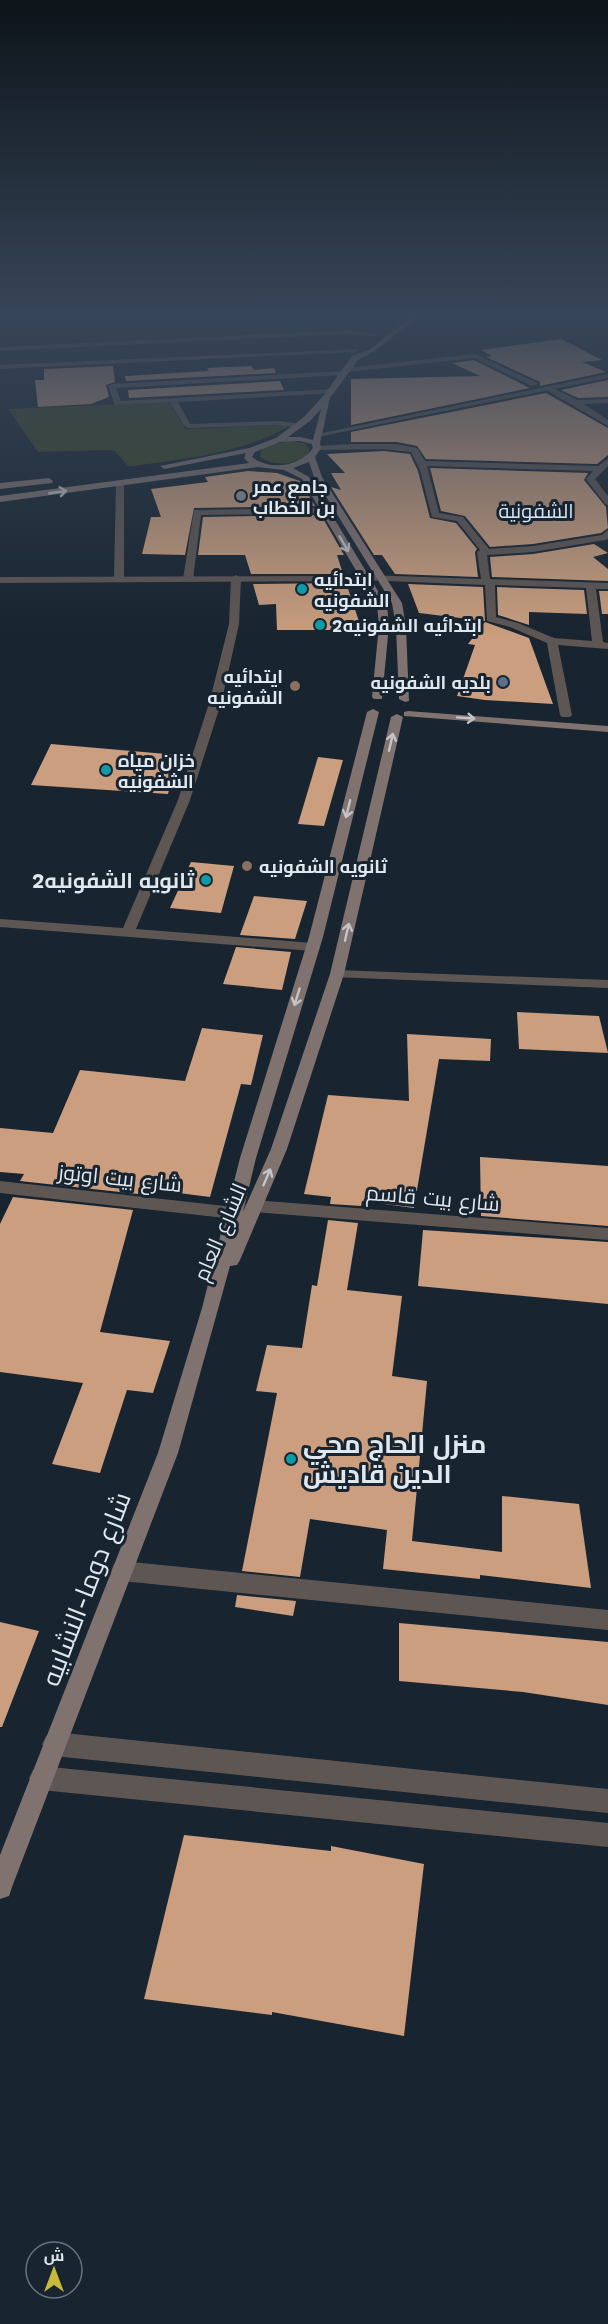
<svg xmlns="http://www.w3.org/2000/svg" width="608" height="2324" font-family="'Work Sans',Cairo,sans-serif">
  <rect width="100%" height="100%" fill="#18242f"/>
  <!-- green -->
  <path fill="#3e4723" d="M167 402 170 403 185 429 283 425 288 427C241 453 186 459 132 466H128L115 451 107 450 38 452 8 409Z
    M291 441 304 443 310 449C303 466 273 467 260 457L262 448 268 445Z"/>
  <!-- building -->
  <path fill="#ca9e7e" d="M561 339 602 360 582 362 606 372 540 386V382L486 357 492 356 481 350Z
    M474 360 530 388 351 425V379L480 376 452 363Z
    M113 366 115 382 106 385 109 397 91 404 38 407 35 380H44V369Z
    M251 366 254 370 274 368 276 373 126 381 125 376 209 371 207 368Z
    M608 380V397L578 398 561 390Z
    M280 381 284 390 129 398 128 390Z
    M546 393 608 428V455L597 464 426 459 417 446 397 442H351V432Z
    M384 451 410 454 418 471 430 518 456 523 477 549 475 552 478 577 395 574 382 555H374L331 487 341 490 331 473H345L327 454Z
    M430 468 588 473 584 480 606 507 608 528 601 533 533 544 490 547 465 516 441 511Z
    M248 471 277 473 300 481 315 506 194 508 185 555 142 554 151 517H161L151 489 208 482 205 477Z
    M321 515 344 555H337L343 574H251L245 555H198L203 517Z
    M594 544 608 553 593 557 608 569V581L492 577 490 557 533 554Z
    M346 583 362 630H277L276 604 259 605 253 584Z
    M408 584 483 587 485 621 419 613Z
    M497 587 584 590 587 614 529 612V625L498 615Z
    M599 591H608V614H602Z
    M485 622 529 638 553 704 485 700 457 696 475 645 468 644Z
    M51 744 178 755 168 794 31 785Z
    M318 757 343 760 324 826 298 824Z
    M191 862 234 866 221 913 170 908Z
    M254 896 307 901 295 939 240 935Z
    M236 947 291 952 282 990 223 984Z
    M517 1012 599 1016 608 1053 519 1049Z
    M202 1028 263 1035 251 1085 241 1084 210 1197 139 1188 138 1194 20 1181 24 1174 0 1172V1128L53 1133 80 1070 185 1081Z
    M407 1034 491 1039 490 1061 439 1059 414 1208 362 1201 361 1206 330 1204 331 1197 304 1194 328 1095 409 1101Z
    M480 1157 608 1166V1226L481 1216Z
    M13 1197 133 1210 100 1332 170 1341 153 1393 127 1390 100 1473 52 1464 83 1383 0 1372V1224Z
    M328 1220 358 1223 347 1290 402 1296 392 1376 427 1381 412 1541 502 1552V1496L579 1504 591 1588 480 1575V1579L383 1569 387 1530 310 1519 300 1577 242 1571 277 1393 256 1391 267 1345 302 1348 312 1285 317 1286Z
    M423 1230 608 1242V1304L418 1286Z
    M237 1595 296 1601 293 1616 235 1607Z
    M0 1622 39 1631 2 1727H0Z
    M399 1623 608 1642V1705L523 1692 399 1681Z
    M184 1835 331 1851V1846L424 1864 404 2036 272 2012V2015L144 1999Z"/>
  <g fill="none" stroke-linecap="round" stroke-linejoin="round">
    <!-- service -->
    <path fill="#5e5653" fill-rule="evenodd" d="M349 330 377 334 374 336 349 334 0 351V347Z
      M122 1561 608 1610V1630L122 1581 114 1578 111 1571 114 1564Z
      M54 1732 608 1789V1813L54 1756 46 1752 42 1744 46 1736Z"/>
    <!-- minor -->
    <path fill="#5e5653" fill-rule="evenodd" d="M1 311H9L0 318Z
      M358 349 356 352 0 369V365Z
      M475 354 539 384 532 386 474 358 347 372 344 375 116 388 121 401 335 389V393H332L178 402 190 424 279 421 301 424V428H298L279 425 188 428 184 426 170 402 115 405 108 386 112 384 344 371 347 368Z
      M549 386 577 400 608 399V403L584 404 608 420V426L546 390 545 388Z
      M353 444H397L417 448 425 461 598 466 608 459V466L595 479 608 496V505L605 504 586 479 593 471 427 466 439 513 463 517 489 549 533 546 602 535 608 530V539L605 540 533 552 487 555 490 579 608 583V589H596L603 642 608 643V649L558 645 572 715 570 717H562L560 715 547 643 510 627 487 621 485 585 363 580V576L366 575 481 579 477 552 480 550 457 521 432 517 420 470 411 452 384 449 317 450 313 448 317 446ZM495 585 586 588 592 641 554 638 518 623 496 617Z
      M120 480 124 483V579L119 582 114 579 116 483Z
      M325 508 328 509V513L201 515 193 579 188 582 183 579 194 510Z
      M236 575 241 578 239 624 222 700 190 800 136 929 313 943 320 947 313 951 0 927V919L123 928 178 800 210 700 229 624 231 578Z
      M337 970 608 980V988L332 977 330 974Z
      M0 1181 234 1207 240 1209 243 1213 240 1217 234 1219 0 1193Z
      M254 1200 608 1228V1240L254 1212 248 1210 245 1206 248 1202Z
      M41 1766 608 1823V1847L41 1790 33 1786 29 1778 33 1770Z"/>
    <!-- tertiary -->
    <path fill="#5e5653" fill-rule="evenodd" d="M608 374V378L317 437 313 435Z
      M369 576V580L366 581 0 583V577Z"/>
    <!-- secondary -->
    <path fill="#80726f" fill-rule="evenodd" d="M418 311H426L373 352 358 360 330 398 320 443 321 448 315 457 322 477 402 603 406 627 409 701 405 702 399 699 396 627 392 603 314 477 309 462 293 468 309 477 387 606 389 625 382 699H374L372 697 379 625 377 606 302 479 284 470 257 467 0 502V496L249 463 244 458 246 453 164 469 160 466 249 448 276 438 304 417 324 395 352 356 369 350ZM321 409 313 440 300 437H288L310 421ZM300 441 312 444 313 448C299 467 271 471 252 457L255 452 280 442Z
      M49 478 53 481 52 483 0 489V483Z
      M373 709 379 712 323 937 256 1158 243 1212 271 1149 330 974 391 717 397 714 403 717 344 974 287 1149 240 1260 237 1265 230 1266 178 1453 12 1887 9 1896 0 1899V1855L158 1453 202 1308 240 1158 309 937 367 712Z
      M408 711 608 726V732L404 716V712Z"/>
  </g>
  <!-- one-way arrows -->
  <defs><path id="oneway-shaft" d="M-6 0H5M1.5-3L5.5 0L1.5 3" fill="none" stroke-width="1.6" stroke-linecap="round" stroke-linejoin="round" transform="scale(1.5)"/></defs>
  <g stroke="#c2c4c9">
    <use href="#oneway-shaft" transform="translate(58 492) rotate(-8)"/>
    <use href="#oneway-shaft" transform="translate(344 544) rotate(60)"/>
    <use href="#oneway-shaft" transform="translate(466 718) rotate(4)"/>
    <use href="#oneway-shaft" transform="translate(391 742) rotate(-77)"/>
    <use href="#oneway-shaft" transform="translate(348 809) rotate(104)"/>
    <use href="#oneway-shaft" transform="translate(347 932) rotate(-77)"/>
    <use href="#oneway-shaft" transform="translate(297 997) rotate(107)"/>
    <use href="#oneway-shaft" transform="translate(267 1177) rotate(-67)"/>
  </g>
  <!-- sky -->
  <linearGradient id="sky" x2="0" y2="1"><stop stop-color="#0d141a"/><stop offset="0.49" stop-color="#374558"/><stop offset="1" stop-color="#374558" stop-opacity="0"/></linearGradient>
  <rect width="608" height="637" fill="url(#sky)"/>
  <!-- markers -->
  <circle fill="#6b7280" stroke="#18242f" stroke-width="2" cx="241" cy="496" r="6"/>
  <g fill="#0f9aa8" stroke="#18242f" stroke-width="2">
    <circle cx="302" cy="589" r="6"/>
    <circle cx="320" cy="625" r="6"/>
    <circle cx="106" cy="770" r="6"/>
    <circle cx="206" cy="880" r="6"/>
    <circle cx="291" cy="1459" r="6"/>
  </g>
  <circle fill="#5c6f8a" stroke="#18242f" stroke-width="2" cx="503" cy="682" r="6"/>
  <g fill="#8d6e63" stroke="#18242f" stroke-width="2">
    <circle cx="295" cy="686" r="6"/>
    <circle cx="247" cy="866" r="6"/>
  </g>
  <g text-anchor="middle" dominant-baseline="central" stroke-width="6" stroke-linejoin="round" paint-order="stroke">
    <!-- far-poi labels -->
    <g font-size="18" font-weight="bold" fill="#dfe7ef" stroke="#18242f" text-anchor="start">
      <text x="253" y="486">جامع عمر<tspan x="253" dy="21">بن الخطاب</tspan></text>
      <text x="314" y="579">ابتدائيه<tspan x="314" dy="21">الشفونيه</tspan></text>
      <text x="332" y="625">ابتدائيه الشفونيه2</text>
      <text x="283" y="676" text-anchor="end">ايتدائيه<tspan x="283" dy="21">الشفونيه</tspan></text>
      <text x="491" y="682" text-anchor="end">بلديه الشفونيه</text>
      <text x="118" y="760">خزان مياه<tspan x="118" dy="21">الشفونيه</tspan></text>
      <text x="259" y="866">ثانويه الشفونيه</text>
    </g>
    <!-- far-quarter labels -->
    <g font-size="20" fill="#d5e5f4" stroke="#18242f">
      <text x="536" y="511">الشفونية</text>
    </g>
    <!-- poi labels -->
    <g font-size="21" font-weight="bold" fill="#dfe7ef" stroke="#18242f" text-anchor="end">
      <text x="194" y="880">ثانويه الشفونيه2</text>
    </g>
    <!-- street labels -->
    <g font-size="21" fill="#dfe7ef" stroke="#18242f">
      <text transform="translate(120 1178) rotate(6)">شارع بيت اوتوز</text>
      <text transform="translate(433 1198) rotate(5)">شارع بيت قاسم</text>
      <text transform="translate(220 1232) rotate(-67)">الشارع العام</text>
    </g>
    <!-- near-poi labels -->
    <g font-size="26" font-weight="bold" fill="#dfe7ef" stroke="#18242f" text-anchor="start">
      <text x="303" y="1444">منزل الحاج محي<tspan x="303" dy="30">الدين قاديش</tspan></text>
    </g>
    <!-- near-street labels -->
    <g font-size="26" fill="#dfe7ef" stroke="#18242f">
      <text transform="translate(86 1589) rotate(-69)">شارع دوما-النشابيه</text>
    </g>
  </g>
  <!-- north arrow -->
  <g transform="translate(54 2270)"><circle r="28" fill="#18242f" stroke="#68727c" stroke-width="1.5"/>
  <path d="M0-4.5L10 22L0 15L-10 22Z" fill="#c9ba3a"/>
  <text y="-9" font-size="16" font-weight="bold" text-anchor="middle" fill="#dfe7ef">ش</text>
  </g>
</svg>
